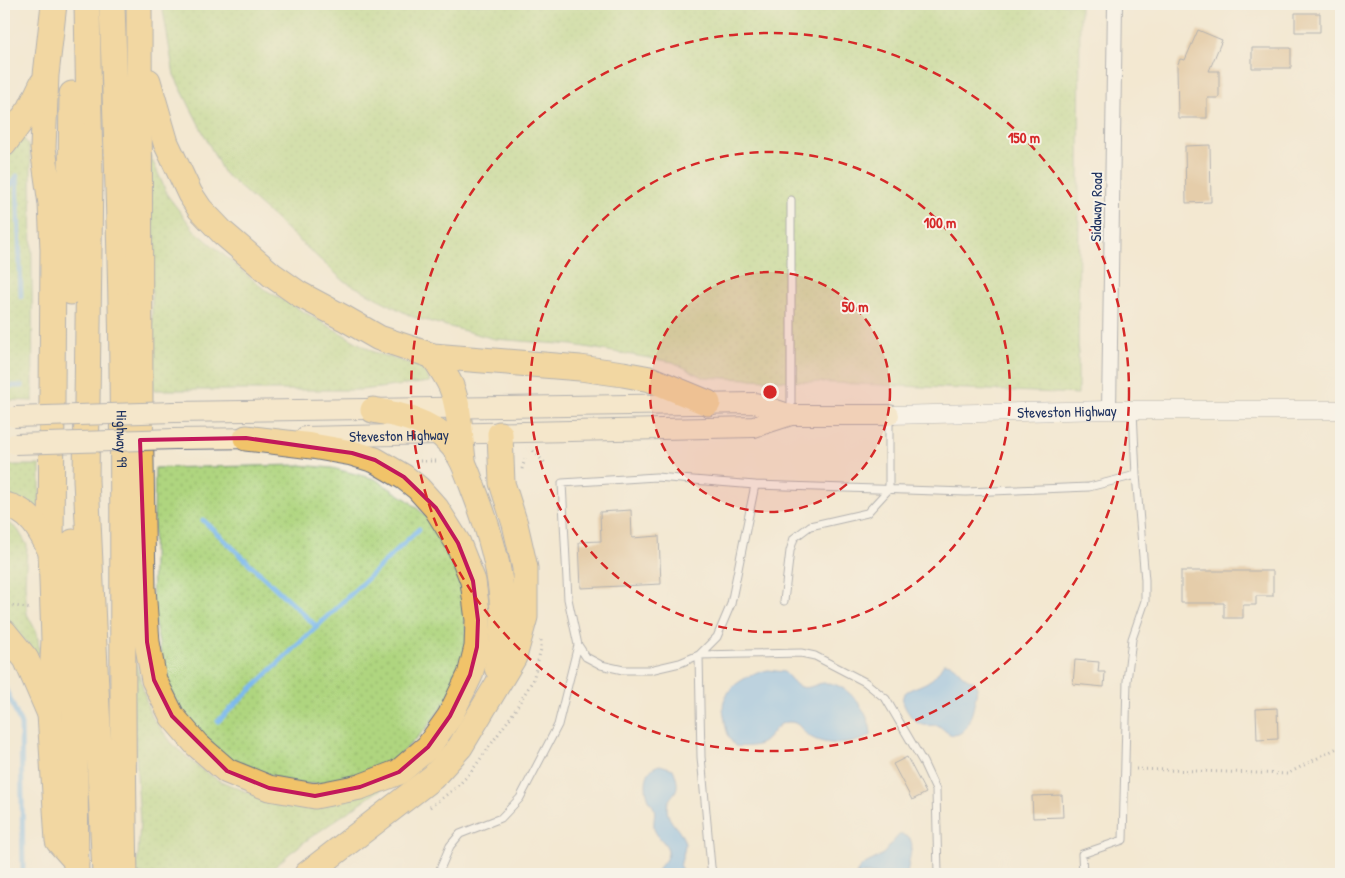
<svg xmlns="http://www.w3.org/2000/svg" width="1345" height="878" font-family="'Patrick Hand',sans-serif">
  <defs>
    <pattern id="grass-dots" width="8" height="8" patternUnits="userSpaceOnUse" patternTransform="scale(1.25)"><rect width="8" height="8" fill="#afd57f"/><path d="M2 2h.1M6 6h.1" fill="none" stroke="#96b770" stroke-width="1.8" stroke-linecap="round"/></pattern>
  </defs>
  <rect width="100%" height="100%" fill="#f7f3e8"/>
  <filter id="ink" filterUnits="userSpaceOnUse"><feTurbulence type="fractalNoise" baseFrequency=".02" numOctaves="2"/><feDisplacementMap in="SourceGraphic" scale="10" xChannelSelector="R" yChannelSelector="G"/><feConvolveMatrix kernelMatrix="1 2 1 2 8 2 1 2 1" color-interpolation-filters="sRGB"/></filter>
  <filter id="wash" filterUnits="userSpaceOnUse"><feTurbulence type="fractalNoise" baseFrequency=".0096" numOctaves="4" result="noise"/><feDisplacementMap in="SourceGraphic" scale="20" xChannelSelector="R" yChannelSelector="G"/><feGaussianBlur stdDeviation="1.12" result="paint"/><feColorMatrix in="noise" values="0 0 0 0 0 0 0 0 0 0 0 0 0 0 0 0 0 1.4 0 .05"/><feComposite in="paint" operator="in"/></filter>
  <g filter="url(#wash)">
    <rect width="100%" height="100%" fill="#f3e8d1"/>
    <!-- grass -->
    <path fill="url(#grass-dots)" stroke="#65826e" d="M162 4H1080L1078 394 702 377 673 362 573 345 495 339 413 317 344 281 223 172 174 75Z
      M23 137 29 147 31 163 33 401 4 400V163Z
      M150 155 168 196 194 230 264 289 374 352 424 368 430 382 361 390H153Z
      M15 465H40V512L4 497V467Z
      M300 465 332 468 375 479 409 501 438 527 463 573 467 654 447 700 425 730 396 758 379 769 345 781 309 784 291 783 224 758 171 702 152 609 155 468Z
      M4 519 18 530 27 545 25 585 27 614 37 633 40 653H36L4 617Z
      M129 639 150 714 173 745 202 770 218 780 254 795 272 800 384 787 311 837 290 853 267 874H134L138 857 140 822Z"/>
    <!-- water -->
    <path fill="#7bb9ee" stroke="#4b74a6" d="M944 663C955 663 957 671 965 677 968 679 973 681 976 683L977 688C975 700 970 741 950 734 945 732 942 727 937 725 925 726 917 726 910 715 890 687 915 692 932 679 937 675 940 669 944 663Z
      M768 670 784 672C789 676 793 683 798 686 809 691 815 683 825 683 848 682 871 714 871 735 856 745 825 747 809 736 801 731 800 721 788 722 775 723 772 737 762 743 754 747 744 747 735 746 729 739 726 731 725 721 724 715 722 707 724 701 730 683 751 674 768 670Z
      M660 765 673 769C685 797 667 791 667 809 667 823 683 830 685 844 685 851 681 860 680 867L685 874H655C659 866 669 860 668 851 667 843 658 838 655 831 652 823 656 815 654 808 652 804 649 801 648 797 644 785 645 768 660 765Z
      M899 835H903L910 838 912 845 907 874H856C862 861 874 862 884 853 889 848 893 841 899 835Z"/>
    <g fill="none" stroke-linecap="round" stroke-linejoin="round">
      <!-- stream -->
      <path stroke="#7bb9ee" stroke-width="5" d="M4 195 17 176 21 297
        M4 386H22
        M203 520 317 627
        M4 686 12 703 21 725 23 874
        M218 721 419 529"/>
    </g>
    <g id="blocks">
      <!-- building -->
      <path fill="#d5ad7a" d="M1295 13H1320V32H1295Z
        M1198 30 1222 40 1209 71H1219V98H1207V118H1178L1177 66 1180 59 1185 60Z
        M1252 48H1291V68H1252Z
        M1210 145 1211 202 1186 203 1185 146Z
        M631 510 632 538 659 536 661 584 581 588 579 542 601 541 600 512Z
        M1181 571H1273V596H1256V605H1243V618H1224V603H1181Z
        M1075 660 1099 662 1098 672H1105L1104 687 1073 684Z
        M1277 708 1278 739 1257 740 1256 709Z
        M907 757 926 793 912 800 893 764Z
        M1062 795 1063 817 1033 818 1032 796Z"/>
    </g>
  </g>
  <g filter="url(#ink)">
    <use href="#blocks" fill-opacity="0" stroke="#677086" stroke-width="1"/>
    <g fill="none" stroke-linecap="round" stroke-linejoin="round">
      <defs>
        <path id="service" d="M791 200V412
          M755 485 731 604 717 637 699 655 680 663 650 670H623L601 665 586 657 578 645 568 599 562 483 656 477 755 485 966 492 1089 487 1136 475 1133 411
          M784 601 790 551 794 538 810 526 867 513 889 489V416
          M438 874 450 846 460 834 501 818 520 798 558 725 578 645
          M713 874 711 867 701 757 699 655 801 653 815 656 865 682 886 699 923 762 936 790 938 874
          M1083 874 1082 854 1123 840 1127 681 1132 639 1145 601V580L1136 475"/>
        <path id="minor" d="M1109 410 1115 4"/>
        <g id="tertiary">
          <path id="s1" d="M889 415 1109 410H1341"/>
        </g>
        <g id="secondary">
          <path d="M174 412 755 403 791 415H889"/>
          <path id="s2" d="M305 437 754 427 791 415"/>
          <path d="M175 439 261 438"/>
        </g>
        <g id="motorway">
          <path d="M54 4 46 75 43 148 51 204 53 250 51 552 54 640 50 714 58 841 76 861"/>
          <path d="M87 4 90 173 86 480 105 874"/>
          <path id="s3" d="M112 4C116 126 121 249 122 371 124 539 121 707 125 874"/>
          <path d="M139 4 140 399 143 588 147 642 154 680 172 716 197 745 227 771 269 788 315 796 360 787 399 772 428 747 450 716 470 675 477 647 478 620 473 581 458 543 436 508 418 488 404 477 375 460 352 453 312 446 246 438"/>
          <path d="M148 81 166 143 190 194 200 209 223 233 272 275 299 294 344 318 379 338 433 356 580 368 623 374 650 379 708 403"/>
          <path d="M4 144 30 109 42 84"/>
          <path d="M71 292V174L72 94"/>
          <path d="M433 356C439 365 446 375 451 386 460 408 460 437 463 460"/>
          <path d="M373 410C400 415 430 421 449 442 463 456 468 475 475 493 496 548 512 608 497 668"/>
          <path d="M4 505C30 509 41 531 51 552"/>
          <path d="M73 542 76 874"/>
          <path d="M4 632 26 659 49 712"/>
          <path d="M307 874 433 777 460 747 514 657 525 617V568L515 524 502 483 500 434"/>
        </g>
      </defs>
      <!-- service casing -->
      <use href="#service" stroke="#677086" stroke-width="9"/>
      <!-- minor casing -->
      <use href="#minor" stroke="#677086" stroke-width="16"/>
      <!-- tertiary casing -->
      <use href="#tertiary" stroke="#677086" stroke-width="19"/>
      <!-- secondary casing -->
      <use href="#secondary" stroke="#677086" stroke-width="22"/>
      <!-- motorway casing -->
      <use href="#motorway" stroke="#677086" stroke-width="27"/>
      <!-- path -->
      <path stroke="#677086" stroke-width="3" stroke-dasharray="1 4" stroke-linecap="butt" d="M533 451 546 464
        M415 461H439
        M522 469 525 459
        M4 601 10 605 31 609
        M1136 769 1287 774 1341 746
        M430 807 457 787 471 772 512 715 533 680 541 649V640"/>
      <!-- service -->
      <use href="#service" stroke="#fff" stroke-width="7"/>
      <!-- minor -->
      <use href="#minor" stroke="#fff" stroke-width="14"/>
      <!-- tertiary -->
      <use href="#tertiary" stroke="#fff" stroke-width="18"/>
      <!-- secondary -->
      <use href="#secondary" stroke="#f9e7c3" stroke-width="20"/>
      <!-- motorway -->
      <use href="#motorway" stroke="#f1c369" stroke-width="25"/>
      <defs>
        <path id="secondary-bridge" d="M14 417 174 412
          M15 444 175 439"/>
      </defs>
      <!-- secondary-bridge casing -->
      <use href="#secondary-bridge" stroke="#677086" stroke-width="22" stroke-linecap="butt"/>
      <!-- secondary-bridge -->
      <use href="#secondary-bridge" stroke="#f9e7c3" stroke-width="20"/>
    </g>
  </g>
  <!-- marked area -->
  <path d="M0 0H1345V878H0ZM246 438 352 453 375 460 404 477 436 508 458 543 473 581 478 620 477 647 470 675 450 716 428 747 399 772 360 787 315 796 269 788 227 771 172 716 154 680 147 642 140 440Z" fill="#f3e8d1" fill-opacity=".55" fill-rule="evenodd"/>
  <path fill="none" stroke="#c2185b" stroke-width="4" stroke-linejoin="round" d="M246 438 352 453 375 460 404 477 436 508 458 543 473 581 478 620 477 647 470 675 450 716 428 747 399 772 360 787 315 796 269 788 227 771 172 716 154 680 147 642 140 440Z"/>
  <!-- distance rings -->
  <circle cx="770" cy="392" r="120" fill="#d62828" fill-opacity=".12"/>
  <g fill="none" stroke="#d62828" stroke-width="2.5" stroke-dasharray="9 6">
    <circle cx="770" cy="392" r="120"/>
    <circle cx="770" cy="392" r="240"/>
    <circle cx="770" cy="392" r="359"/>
  </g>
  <g text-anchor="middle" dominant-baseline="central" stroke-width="4" stroke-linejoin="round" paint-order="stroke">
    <!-- street labels -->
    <g font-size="15" fill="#1b2f5e" stroke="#f7f3e8">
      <text transform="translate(1096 207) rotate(-89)">Sidaway Road</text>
      <text stroke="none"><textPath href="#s1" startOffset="178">Steveston Highway</textPath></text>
      <text stroke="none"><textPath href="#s2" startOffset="94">Steveston Highway</textPath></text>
      <text stroke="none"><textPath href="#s3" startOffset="435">Highway 99</textPath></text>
    </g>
  </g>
  <circle cx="770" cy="392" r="8" fill="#d62828" stroke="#f7f3e8" stroke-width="2.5"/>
  <g font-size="15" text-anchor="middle" font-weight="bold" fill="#d62828" stroke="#f7f3e8" stroke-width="4" stroke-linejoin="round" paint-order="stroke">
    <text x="1024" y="143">150 m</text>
    <text x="940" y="228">100 m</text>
    <text x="855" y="312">50 m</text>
  </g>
  <!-- margin -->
  <rect width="1345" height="878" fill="none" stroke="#f7f3e8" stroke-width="20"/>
</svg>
